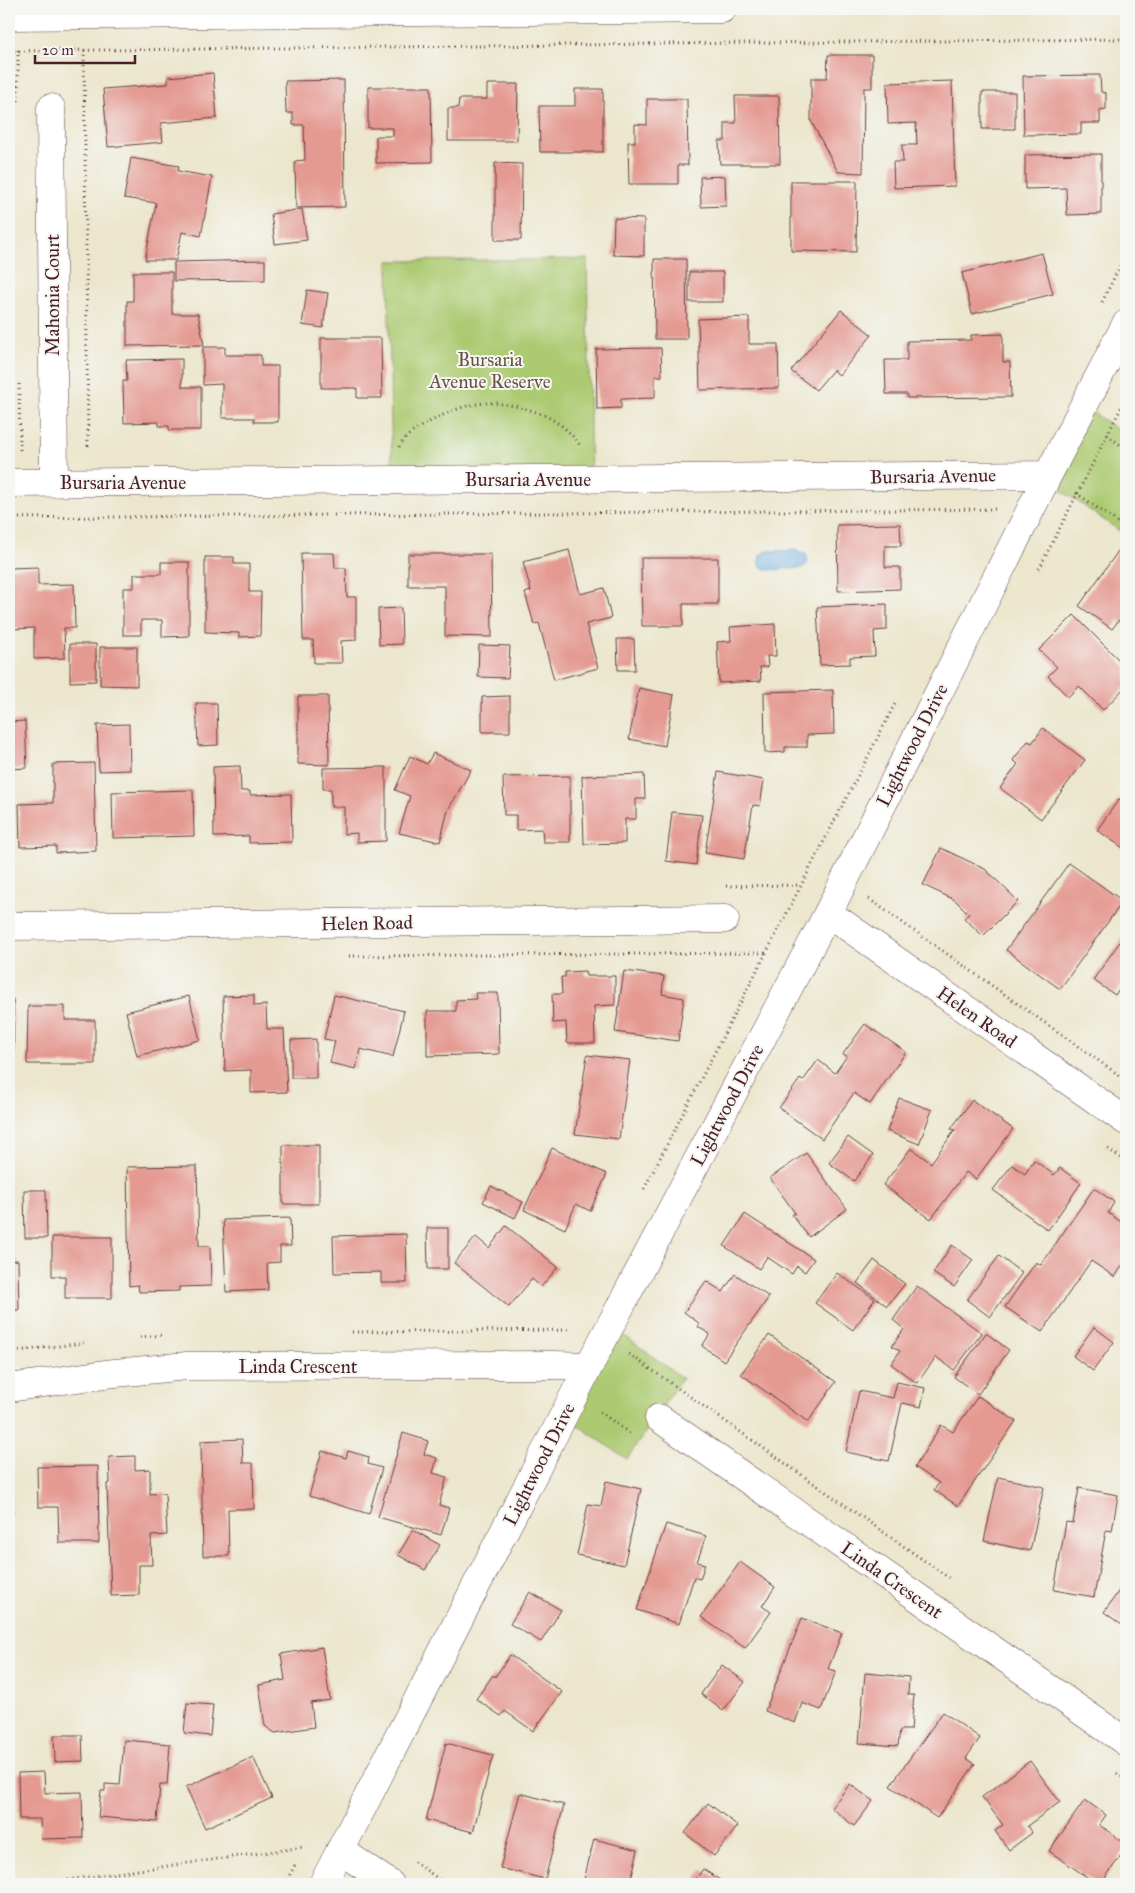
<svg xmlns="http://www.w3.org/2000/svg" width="1135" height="1893" font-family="'IM FELL Great Primer',serif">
  <rect width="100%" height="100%" fill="#f6f6f2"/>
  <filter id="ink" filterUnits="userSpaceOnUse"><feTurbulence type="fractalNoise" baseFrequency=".02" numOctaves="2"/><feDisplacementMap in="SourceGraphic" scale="10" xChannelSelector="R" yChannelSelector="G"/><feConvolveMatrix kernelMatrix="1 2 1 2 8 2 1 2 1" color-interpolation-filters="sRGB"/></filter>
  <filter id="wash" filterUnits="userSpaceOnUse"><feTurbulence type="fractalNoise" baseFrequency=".0096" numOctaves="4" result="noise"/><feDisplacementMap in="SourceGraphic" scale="20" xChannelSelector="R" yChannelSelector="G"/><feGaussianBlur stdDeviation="1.12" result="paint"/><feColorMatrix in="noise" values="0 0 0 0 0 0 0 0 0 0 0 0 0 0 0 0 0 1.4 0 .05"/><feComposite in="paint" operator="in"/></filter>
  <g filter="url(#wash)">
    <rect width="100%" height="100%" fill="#ebe6cc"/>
    <!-- green -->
    <path fill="#acca71" stroke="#7b744e" d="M587 259 591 479 392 480 388 261Z
      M1084 406 1126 436V535L1046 480Z
      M611 1326 682 1378 627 1459 563 1415Z"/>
    <!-- water -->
    <path fill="#6faee2" stroke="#5c6686" d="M798 550 806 554 808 562 805 566 801 568 768 570 760 566 759 559 760 555 768 551Z"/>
    <g id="blocks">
      <!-- building -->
      <path fill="#e49991" d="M828 55H872V88H864L863 173 838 172 811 121V78H827Z
        M213 73 217 118 161 123 163 142 108 147 103 89 168 84V77Z
        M1100 75 1101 92 1106 93V109L1100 110V123H1081V134L1024 135 1023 76Z
        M344 80 345 207 296 208 295 161 305 160 304 125H293V113H286L285 81Z
        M952 81 955 186 894 188 893 162H903L902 145H917L916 123 888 124 887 83Z
        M487 84H518L517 141H448V108H458L459 99H487Z
        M368 87H431L432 162 376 163V136H393V128H368Z
        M575 89H603V152H540L539 106H575Z
        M982 92H1015V129H982Z
        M735 96H779L780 164H720L719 141H725V123H736Z
        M647 99H687L688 165H678V184H629L628 142H635V124L647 125Z
        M1101 154V214L1067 215 1066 188 1025 189V155Z
        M131 158 179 166 178 171 212 177 201 236 182 232 176 260H145L156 203 124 198Z
        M495 163 522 164 521 240H495Z
        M725 176 726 206 701 207 700 177Z
        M791 181H857L856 252 791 251Z
        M302 209 307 240 275 244 271 214Z
        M614 218 644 219V256L613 255Z
        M1042 253 1053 294 972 314 962 273Z
        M654 259H686L687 339H655Z
        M265 260V280L174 281V262Z
        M133 272H172V314H198L204 345 127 346V301H133Z
        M689 272H723V302H689Z
        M307 290 328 293 323 328 302 325Z
        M841 310 872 335 839 375 833 370 816 390 791 371Z
        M749 317V344H778L779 388 700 390 698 319Z
        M1003 334V362H1010L1011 397 907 398V394H886L885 360H907V341L971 340V335Z
        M321 338H381L382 398H357V388H321Z
        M203 347H225V355H261V366H278V422H254V418H222V384L203 385Z
        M661 348 662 376H655V398L621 399V408L597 409 596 349Z
        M182 359V387H201V430H169V426H159V422L124 423 123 381H127L126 360Z
        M900 524 901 546H885V567H900V589L838 591 837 525Z
        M1121 547 1126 550V625L1119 620 1112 629 1079 606Z
        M569 550 580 594 604 588 611 618 586 624 598 668 554 680 539 623 534 624 525 593 531 591 523 562Z
        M301 553H334L335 568H346L347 597H356V640L341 641 342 663H314L313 640H303Z
        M408 554H491L492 637 445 636V586H408Z
        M205 557H234V564H249V592H261L260 636 239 637V633L205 632Z
        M641 558H718V604H683V626H642Z
        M161 562H189V636L162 637V620H141V635H123V588H134V574H161Z
        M38 567V585L74 584 75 628H64L65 658 34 659V628L12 629 10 568Z
        M887 604V630L874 631 875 656 850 657V664L820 665 817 607Z
        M401 608 402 644 379 645 378 609Z
        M1074 615 1126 667V686L1103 710 1079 686 1068 697 1048 676 1057 667 1039 650Z
        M775 624 776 656H767L768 667H760L761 681 719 683 717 642 731 641 730 627Z
        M617 639H634L635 670H618Z
        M70 644H96V681L70 682Z
        M479 645 510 646 508 678 478 677Z
        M100 647H137V686L100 685Z
        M639 688 674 695 665 746 629 739Z
        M833 690 834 734 807 735V747H785V752L765 753 764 692Z
        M298 696H328L329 765 298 764Z
        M510 696V732H482V697Z
        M196 703H217L218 745 198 746Z
        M25 721 27 768 9 769V722Z
        M129 724 130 770 99 771 97 725Z
        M1043 728 1085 760 1041 819 1000 788 1018 764 1013 760 1028 741 1032 743Z
        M433 753 471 770 448 810 440 842 399 833 410 796 395 790 410 756 427 764Z
        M94 763 96 851 56 853V846L20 847 19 804 53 803V764Z
        M240 766 241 791H250V795L291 794 292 842 249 843V836L214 837 213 767Z
        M386 767V841L357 842V833L344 834V807H331V789H323V768Z
        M718 772 764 780 760 806 753 805 744 859 705 853Z
        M644 774 645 799H636V819H625V843L584 844 582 776Z
        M570 776V842H543L542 829 516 830V815H504L503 777Z
        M193 790 194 836 113 838 112 792Z
        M1119 799 1126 805V850L1097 830Z
        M672 812 702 815 696 865 666 861Z
        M941 848 985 869 1018 901 983 936 964 918 969 914 955 900 923 885Z
        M1069 863 1123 901 1060 989 1006 950Z
        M1126 933V982L1124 981 1115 995 1093 980Z
        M585 971 586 976H615V1005L594 1006 595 1043H567L566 1022 553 1023 552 994H562L561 977H565V972Z
        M624 971 664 976 662 994 684 998 678 1041 615 1032Z
        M475 993H498L499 1054 427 1056V1011H456V1000L476 999Z
        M254 995V1006L266 1005 267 1029H284L287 1092 251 1093V1070L225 1071 223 996Z
        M334 995 404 1011 393 1057 360 1049 356 1069 330 1063 335 1041 324 1039Z
        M189 996 200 1040 137 1056 126 1012Z
        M9 999H13L14 1063H9Z
        M28 1006H65V1020H95V1064H27Z
        M865 1024 906 1052 870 1104 854 1093 822 1139 779 1108 800 1079 803 1081 818 1060 835 1073 847 1056 843 1054Z
        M316 1039V1078H291V1040Z
        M587 1055 630 1060 619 1139 575 1134Z
        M899 1098 932 1110 919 1144 887 1131Z
        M972 1100 1013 1129 976 1179 966 1172 931 1219 883 1185 911 1148 931 1163 955 1130 951 1129Z
        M848 1137 873 1155 854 1181 829 1163Z
        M283 1145H319V1204H283Z
        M552 1148 607 1174 590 1211 576 1204 565 1229 524 1210Z
        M806 1153 847 1209 809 1237 792 1215 795 1213 770 1178Z
        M1034 1160 1054 1175 1060 1168 1081 1183 1048 1230 993 1190 1012 1165 1025 1174Z
        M197 1166 199 1246H210L211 1286 179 1287V1291L139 1292 138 1285 129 1286 127 1167Z
        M491 1186 523 1202 515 1218 483 1202Z
        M1094 1188 1114 1202 1108 1213 1126 1225V1260L1115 1277 1091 1261 1042 1332 1005 1307 1036 1262 1041 1265Z
        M24 1190H46L47 1238H25Z
        M745 1214 814 1259 805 1272 797 1266 792 1274 767 1257 759 1269 724 1246Z
        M290 1218 291 1246H280V1262L267 1263 268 1290 226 1292 223 1220Z
        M506 1226 558 1267 541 1287 532 1279 509 1307 454 1263 476 1237 489 1248Z
        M427 1228H448V1269H428Z
        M406 1234 407 1283H381V1272L334 1273 333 1236Z
        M52 1237H112V1298H65V1276H52Z
        M952 1245 973 1260 954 1287 933 1273Z
        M999 1256 1022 1273 990 1317 967 1300Z
        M18 1260 19 1310H9V1261Z
        M874 1260 905 1284 887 1306 857 1283Z
        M837 1273 875 1299 853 1330 815 1303Z
        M735 1274 769 1297 724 1361 702 1346 710 1334 698 1327 700 1324 684 1312 706 1281 723 1292Z
        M917 1286 982 1333 954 1370 936 1357 917 1383 891 1364 900 1351 892 1346 904 1329 893 1320Z
        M1094 1327 1114 1342 1093 1371 1073 1356Z
        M986 1333 1009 1350 978 1394 954 1377Z
        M769 1335 836 1382 808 1422 741 1374Z
        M897 1382 925 1388 921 1407 902 1403 889 1461 846 1452 859 1391 893 1398Z
        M978 1396 1016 1421 958 1506 934 1490 939 1483 915 1467 941 1425 953 1432Z
        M403 1433 428 1441 424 1454 437 1458 433 1473 447 1477 439 1505 449 1508 441 1535 378 1517Z
        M242 1439 243 1463H253L254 1509H228L229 1556H203L201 1441Z
        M322 1451 346 1458 348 1451 369 1457 368 1464 382 1468 369 1514 309 1496Z
        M135 1456V1470L150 1469V1494L165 1493 167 1535 151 1536 152 1565H139V1595L111 1596 107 1484 110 1483 109 1457Z
        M98 1466 99 1543H59L58 1507H38L37 1467Z
        M998 1477 1044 1487 1030 1551 984 1541Z
        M9 1480H11V1516H9Z
        M606 1481 641 1489 624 1565 577 1555 588 1504 601 1506Z
        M1079 1488 1118 1495 1112 1531 1106 1530 1094 1597 1054 1590 1066 1522 1073 1523Z
        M666 1524 706 1536 697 1562 705 1564 700 1579 694 1577 679 1624 637 1610Z
        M413 1530 440 1545 425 1570 398 1555Z
        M740 1562 775 1587 762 1606 771 1612 745 1648 701 1617Z
        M1126 1581V1628L1104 1612Z
        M530 1592 561 1610 541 1642 510 1624Z
        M802 1618 842 1633 828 1669 836 1671 821 1710 802 1703 795 1723 765 1711Z
        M322 1647 330 1700 311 1703 314 1727 275 1733 265 1726 259 1685 285 1680 281 1654Z
        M510 1655 562 1692 533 1731 505 1711 501 1716 476 1699 493 1675 495 1677Z
        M722 1665 745 1682 723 1711 701 1694Z
        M865 1673 909 1677 908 1695H914L911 1730H900L898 1746 859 1743Z
        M187 1703 213 1705 210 1736 184 1733Z
        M943 1712 980 1738 966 1758 975 1764 937 1818 890 1786Z
        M54 1735H82L83 1761 55 1762Z
        M124 1740 170 1744 167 1785H160L157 1822 98 1817 101 1791H105V1784L120 1785Z
        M446 1743 493 1755 473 1832 426 1820Z
        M253 1757 272 1798 205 1828 186 1787Z
        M1030 1761 1060 1802 1027 1826 1032 1833 1009 1850 995 1831 1003 1825 982 1797Z
        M44 1772 45 1793 82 1792 83 1838 41 1839 40 1819H19L18 1773Z
        M850 1784 873 1801 854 1826 831 1808Z
        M520 1793 564 1805 545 1879 500 1868Z
        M1085 1800 1106 1815 1099 1825 1126 1844V1848L1101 1884H1097L1049 1851Z
        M708 1803 738 1826 714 1856 685 1833Z
        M594 1839 638 1850 630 1884H583Z
        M703 1869 723 1882 721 1884H692Z"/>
    </g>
  </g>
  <g filter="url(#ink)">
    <use href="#blocks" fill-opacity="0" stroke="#623d43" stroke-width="1"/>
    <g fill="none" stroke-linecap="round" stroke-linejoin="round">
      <defs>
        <path id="minor" d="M9 16 722 9
          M51 108 54 483
          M9 483 1048 475
          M828 913 1126 1121
          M9 926 725 919
          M9 1388 105 1374 187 1366 554 1365 589 1366
          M659 1418 1126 1742
          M340 1850 390 1884
          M323 1884 589 1366 828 913 1048 475 1126 324"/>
      </defs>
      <!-- minor casing -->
      <use href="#minor" stroke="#623d43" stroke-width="29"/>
      <!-- path -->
      <path stroke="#623d43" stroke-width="3" stroke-dasharray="1 4" stroke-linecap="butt" d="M18 50V103
        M84 50 88 450
        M9 51 1126 39
        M1102 302 1126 254
        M19 384 20 451
        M1107 435 1126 449
        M399 447C407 433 421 426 435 419 450 411 468 404 486 403 493 402 501 404 509 405 538 410 562 420 580 445
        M1076 493 1126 528
        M9 518 995 509
        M1039 569 1126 398
        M726 886 800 885
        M869 899 1126 1080
        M349 956 766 953
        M1108 1149 1126 1161
        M644 1189 896 702
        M352 1332 572 1330
        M140 1337 164 1335
        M9 1352 84 1343
        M629 1354 949 1578
        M600 1412 632 1435
        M1117 1773 1126 1780
        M414 1862 446 1884
        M38 1884 304 1847
        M285 1884 296 1863"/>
      <!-- minor -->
      <use href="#minor" stroke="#fff" stroke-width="28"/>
    </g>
  </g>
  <g text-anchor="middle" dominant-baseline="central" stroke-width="4" stroke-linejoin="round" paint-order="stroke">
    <!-- street labels -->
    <g font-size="19" fill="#4a1f2b" stroke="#f6f6f2">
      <text transform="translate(52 295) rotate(-90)">Mahonia Court</text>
      <text transform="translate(933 476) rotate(-1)">Bursaria Avenue</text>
      <text x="528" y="479">Bursaria Avenue</text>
      <text x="123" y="482">Bursaria Avenue</text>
      <text transform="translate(912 745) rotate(-63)">Lightwood Drive</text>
      <text transform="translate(367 923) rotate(-1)">Helen Road</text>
      <text transform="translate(977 1017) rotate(35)">Helen Road</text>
      <text transform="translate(727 1105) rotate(-62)">Lightwood Drive</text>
      <text x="298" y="1366">Linda Crescent</text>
      <text transform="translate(539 1464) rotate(-63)">Lightwood Drive</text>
      <text transform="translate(892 1580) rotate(35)">Linda Crescent</text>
    </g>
    <!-- park labels -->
    <g font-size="19" fill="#675240" stroke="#f6f6f2">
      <text x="490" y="359">Bursaria<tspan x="490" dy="22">Avenue Reserve</tspan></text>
    </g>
  </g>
  <!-- margin -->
  <rect width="1135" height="1893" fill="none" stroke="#f6f6f2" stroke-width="30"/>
  <!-- scale -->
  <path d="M35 55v8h100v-8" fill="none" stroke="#4a1f2b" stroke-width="2.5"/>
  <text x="42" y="55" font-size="15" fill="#4a1f2b" stroke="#f6f6f2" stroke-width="4" paint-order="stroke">20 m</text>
</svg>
